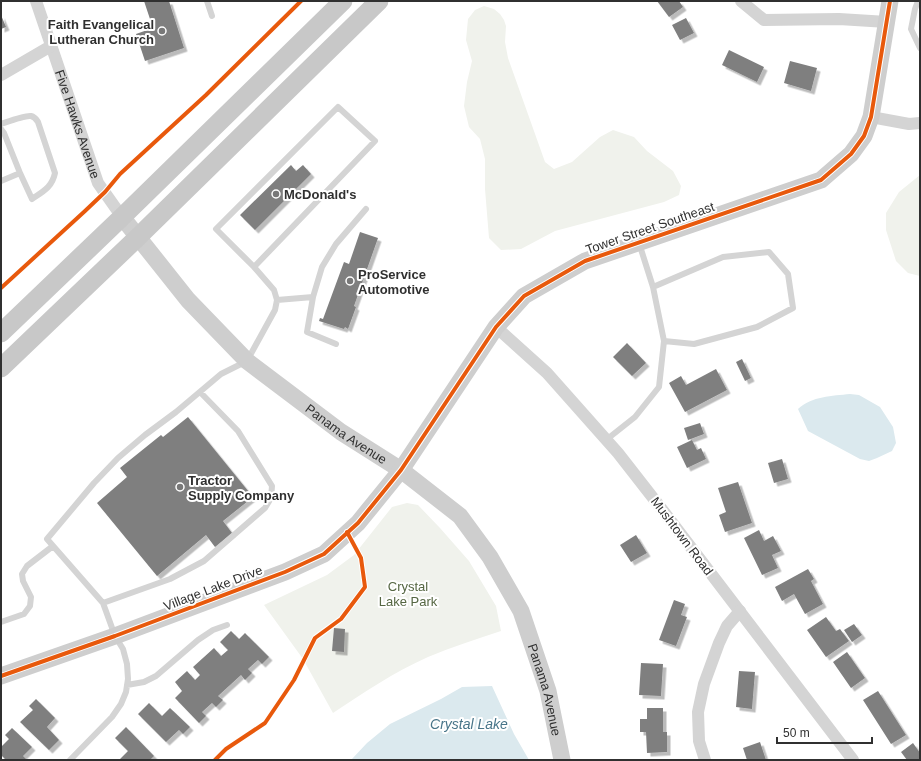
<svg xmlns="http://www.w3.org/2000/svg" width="921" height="761" font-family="Helvetica,sans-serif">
  <defs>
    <filter id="shadow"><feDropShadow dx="3.5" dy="3.5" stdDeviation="0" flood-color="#0004"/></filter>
  </defs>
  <rect width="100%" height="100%" fill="#fff"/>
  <!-- green -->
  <path fill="#f0f2ec" d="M484 6 494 9 500 14 504 20 506 26 505 42 508 58 545 162 554 169 572 162 600 137 613 130 634 137 647 151 673 171 681 186 679 195 664 202 555 231 521 249 501 250 489 238 485 189V159L480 139 469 127 464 106 467 82 472 61 466 40 468 19 475 10Z
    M920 175V276L908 273 896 261 886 230V213L899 192Z
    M407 503 418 505 440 528 469 561 496 606 501 631C477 639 452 647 428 657 394 672 363 693 333 713L303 659 264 605 327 575 354 555 392 507Z"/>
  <!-- water -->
  <path fill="#dbe9ee" d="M850 394 859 395 880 407 893 427 896 443 892 451 877 458 869 461 860 459 808 431 798 409C812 396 832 396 850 394Z
    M492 686 514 734 529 760H351L367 743 390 724 441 699 462 687Z"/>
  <!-- building -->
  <path fill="#7f7f7f" filter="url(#shadow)" d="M144 1H169L184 48 145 61 136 34 153 28Z
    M657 1H679L683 7 669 17Z
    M1 15 6 27 1 29Z
    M686 18 694 33 680 40 672 25Z
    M729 50 764 67 757 82 722 65Z
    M790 61 817 68 811 91 784 83Z
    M291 165 296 171 303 165 311 174 255 230 240 215Z
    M360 232 378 238 354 306 356 307 348 329 345 327 344 329 319 321 320 318 323 319 344 262 349 264Z
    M627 343 646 363 632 376 613 357Z
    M742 359 751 378 745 381 736 362Z
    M716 369 727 390 685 412 669 383 681 376 686 385Z
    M188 417 253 497 223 521 232 533 215 547 206 535 157 576 97 503 127 477 120 468 161 435 163 437Z
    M700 423 704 434 688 440 684 428Z
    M692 440 697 450 701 448 706 459 687 468 677 447Z
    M782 459 788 479 774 483 768 463Z
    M738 482 752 523 725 532 719 515 726 512 718 488Z
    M759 530 764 541 773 536 781 551 772 555 778 568 762 575 744 538Z
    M636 535 647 553 631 562 620 545Z
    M808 569 814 579 811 581 823 604 805 614 794 594 782 601 775 587Z
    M674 600 685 604 681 615 687 617 676 646 659 640Z
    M826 617 836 631 840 629 849 641 826 657 807 630Z
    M854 624 862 635 852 642 844 630Z
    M334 628 345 629 344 652 332 651Z
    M231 631 239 639 245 633 269 657 262 664 258 660 248 669 252 673 245 680 241 675 218 696 223 700 216 707 212 703 202 712 206 716 199 723 175 698 182 691 175 682 187 671 195 680 200 675 193 667 214 648 221 656 228 650 220 642Z
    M847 652 865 678 851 688 833 662Z
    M641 663 663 664 661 696 639 695Z
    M739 671 755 672 752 709 736 707Z
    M878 691 906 735 891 744 863 700Z
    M36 699 55 718 47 727 59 740 49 750 20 722 33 710 29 706Z
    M149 703 162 716 170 708 190 727 183 734 179 730 166 742 138 714Z
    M647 708H663V732H667V752L647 753 646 732H640V719H647Z
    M126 727 154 756 150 760H119L128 751 115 738Z
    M12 728 32 747 23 756 27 760H6L1 755V747L9 739 5 735Z
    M760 742 766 760H747L743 748Z
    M913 743 920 753V760H907L901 752Z"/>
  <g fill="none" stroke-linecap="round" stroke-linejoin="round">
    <!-- lane -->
    <path stroke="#d4d4d4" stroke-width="6" d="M207 1 212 16
      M918 1 915 9 911 29 920 48
      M1 124C7 122 25 115 31 116 35 117 36 119 38 122L55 173C52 187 44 191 32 199L20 173 1 181
      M1 129 4 133 20 173
      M653 287 723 257 769 252 788 274 793 308 757 327 694 344 664 341
      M277 300 313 297
      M336 344 307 332 313 297 322 267 336 244 366 209
      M606 440 635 417 659 387 664 341 653 287 639 243
      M103 603 170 579 204 561 265 508 271 498 272 486 238 431 200 392
      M1 622 24 614 30 606 31 597 23 581 22 574 27 566 53 546
      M127 685 144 682 156 676 198 640 213 630 227 625
      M70 760 112 717 121 704 126 692 128 679 127 664 123 649 115 636 103 603 47 539 94 483 118 458 145 435 176 412 221 374 247 361 275 310 277 300 274 290 254 267 375 141 338 107 216 229 254 267"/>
    <!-- street -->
    <g stroke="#d4d4d4" stroke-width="12">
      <path id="s1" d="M36 1 98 183 122 217"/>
      <path d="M741 1 764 20 839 19 887 22"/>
      <path d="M1 75 51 46"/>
      <path d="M871 117 909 124 920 123"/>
      <path d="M496 327 547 373 618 453 664 512 853 760"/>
      <path d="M705 760 699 741 698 712 704 684 719 643 727 626 740 611"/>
    </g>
    <!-- secondary -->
    <g stroke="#cecece" stroke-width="17">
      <path id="s2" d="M122 217 188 300 247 361 341 432 401 470 460 516 490 557 521 611 548 691 562 760"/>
      <path d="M1 676 115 636 285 572 324 554 358 523 401 470 496 327 524 296 585 261 821 180 851 154 864 136 871 117 890 1"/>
    </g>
    <!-- primary -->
    <path stroke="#c8c8c8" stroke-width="19" d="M1 333 122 217 343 1
      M1 368 138 237 379 1"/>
    <defs>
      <path id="cycleway" d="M1 288 85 211 105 192 120 174 206 95 301 1
        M1 676 115 636 285 572 324 554 358 523 401 470 496 327 524 296 585 261 821 180 851 154 864 136 871 117 890 1
        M215 760 226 749 265 723 294 680 315 638 341 619 365 587 361 558 347 532"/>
    </defs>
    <!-- cycleway casing -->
    <use href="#cycleway" stroke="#fff" stroke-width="6"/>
    <!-- cycleway -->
    <use href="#cycleway" stroke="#e8590c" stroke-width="4"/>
  </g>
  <!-- markers -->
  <g fill="#787878" stroke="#fff" stroke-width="1.5">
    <circle cx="162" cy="31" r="4"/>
    <circle cx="276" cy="194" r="4"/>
    <circle cx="350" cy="281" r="4"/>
    <circle cx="180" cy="487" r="4"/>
  </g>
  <g text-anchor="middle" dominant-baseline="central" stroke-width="4" stroke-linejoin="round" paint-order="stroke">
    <!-- poi labels -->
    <g font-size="13" font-weight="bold" fill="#303030" stroke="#fff" text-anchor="start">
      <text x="154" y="24" text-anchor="end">Faith Evangelical<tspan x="154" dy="15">Lutheran Church</tspan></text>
      <text x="284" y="194">McDonald's</text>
      <text x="358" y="274">ProService<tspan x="358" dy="15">Automotive</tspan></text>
      <text x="188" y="480">Tractor<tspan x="188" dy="15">Supply Company</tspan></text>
    </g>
    <!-- street labels -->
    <g font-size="13" fill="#303030" stroke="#fff">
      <text stroke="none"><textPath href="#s1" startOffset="130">Five Hawks Avenue</textPath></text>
      <text transform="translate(650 228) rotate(-19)">Tower Street Southeast</text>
      <text stroke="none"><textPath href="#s2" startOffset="314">Panama Avenue</textPath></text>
      <text transform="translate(682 536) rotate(53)">Mushtown Road</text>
      <text transform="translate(213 588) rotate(-21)">Village Lake Drive</text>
      <text stroke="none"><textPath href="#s2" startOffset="650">Panama Avenue</textPath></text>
    </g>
    <!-- park labels -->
    <g font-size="13" fill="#566743" stroke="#fff">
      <text x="408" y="586">Crystal<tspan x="408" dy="15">Lake Park</tspan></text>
    </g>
    <!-- water labels -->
    <g font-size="14" font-style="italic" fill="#487589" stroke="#fff">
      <text x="469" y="724">Crystal Lake</text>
    </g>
  </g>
  <!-- border -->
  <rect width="921" height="761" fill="none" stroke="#303030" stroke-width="4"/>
  <!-- scale -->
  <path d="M777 737v6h95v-6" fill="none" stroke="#303030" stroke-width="2"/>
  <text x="783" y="737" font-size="12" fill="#303030" stroke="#ffffff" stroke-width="3" paint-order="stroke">50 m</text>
</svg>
